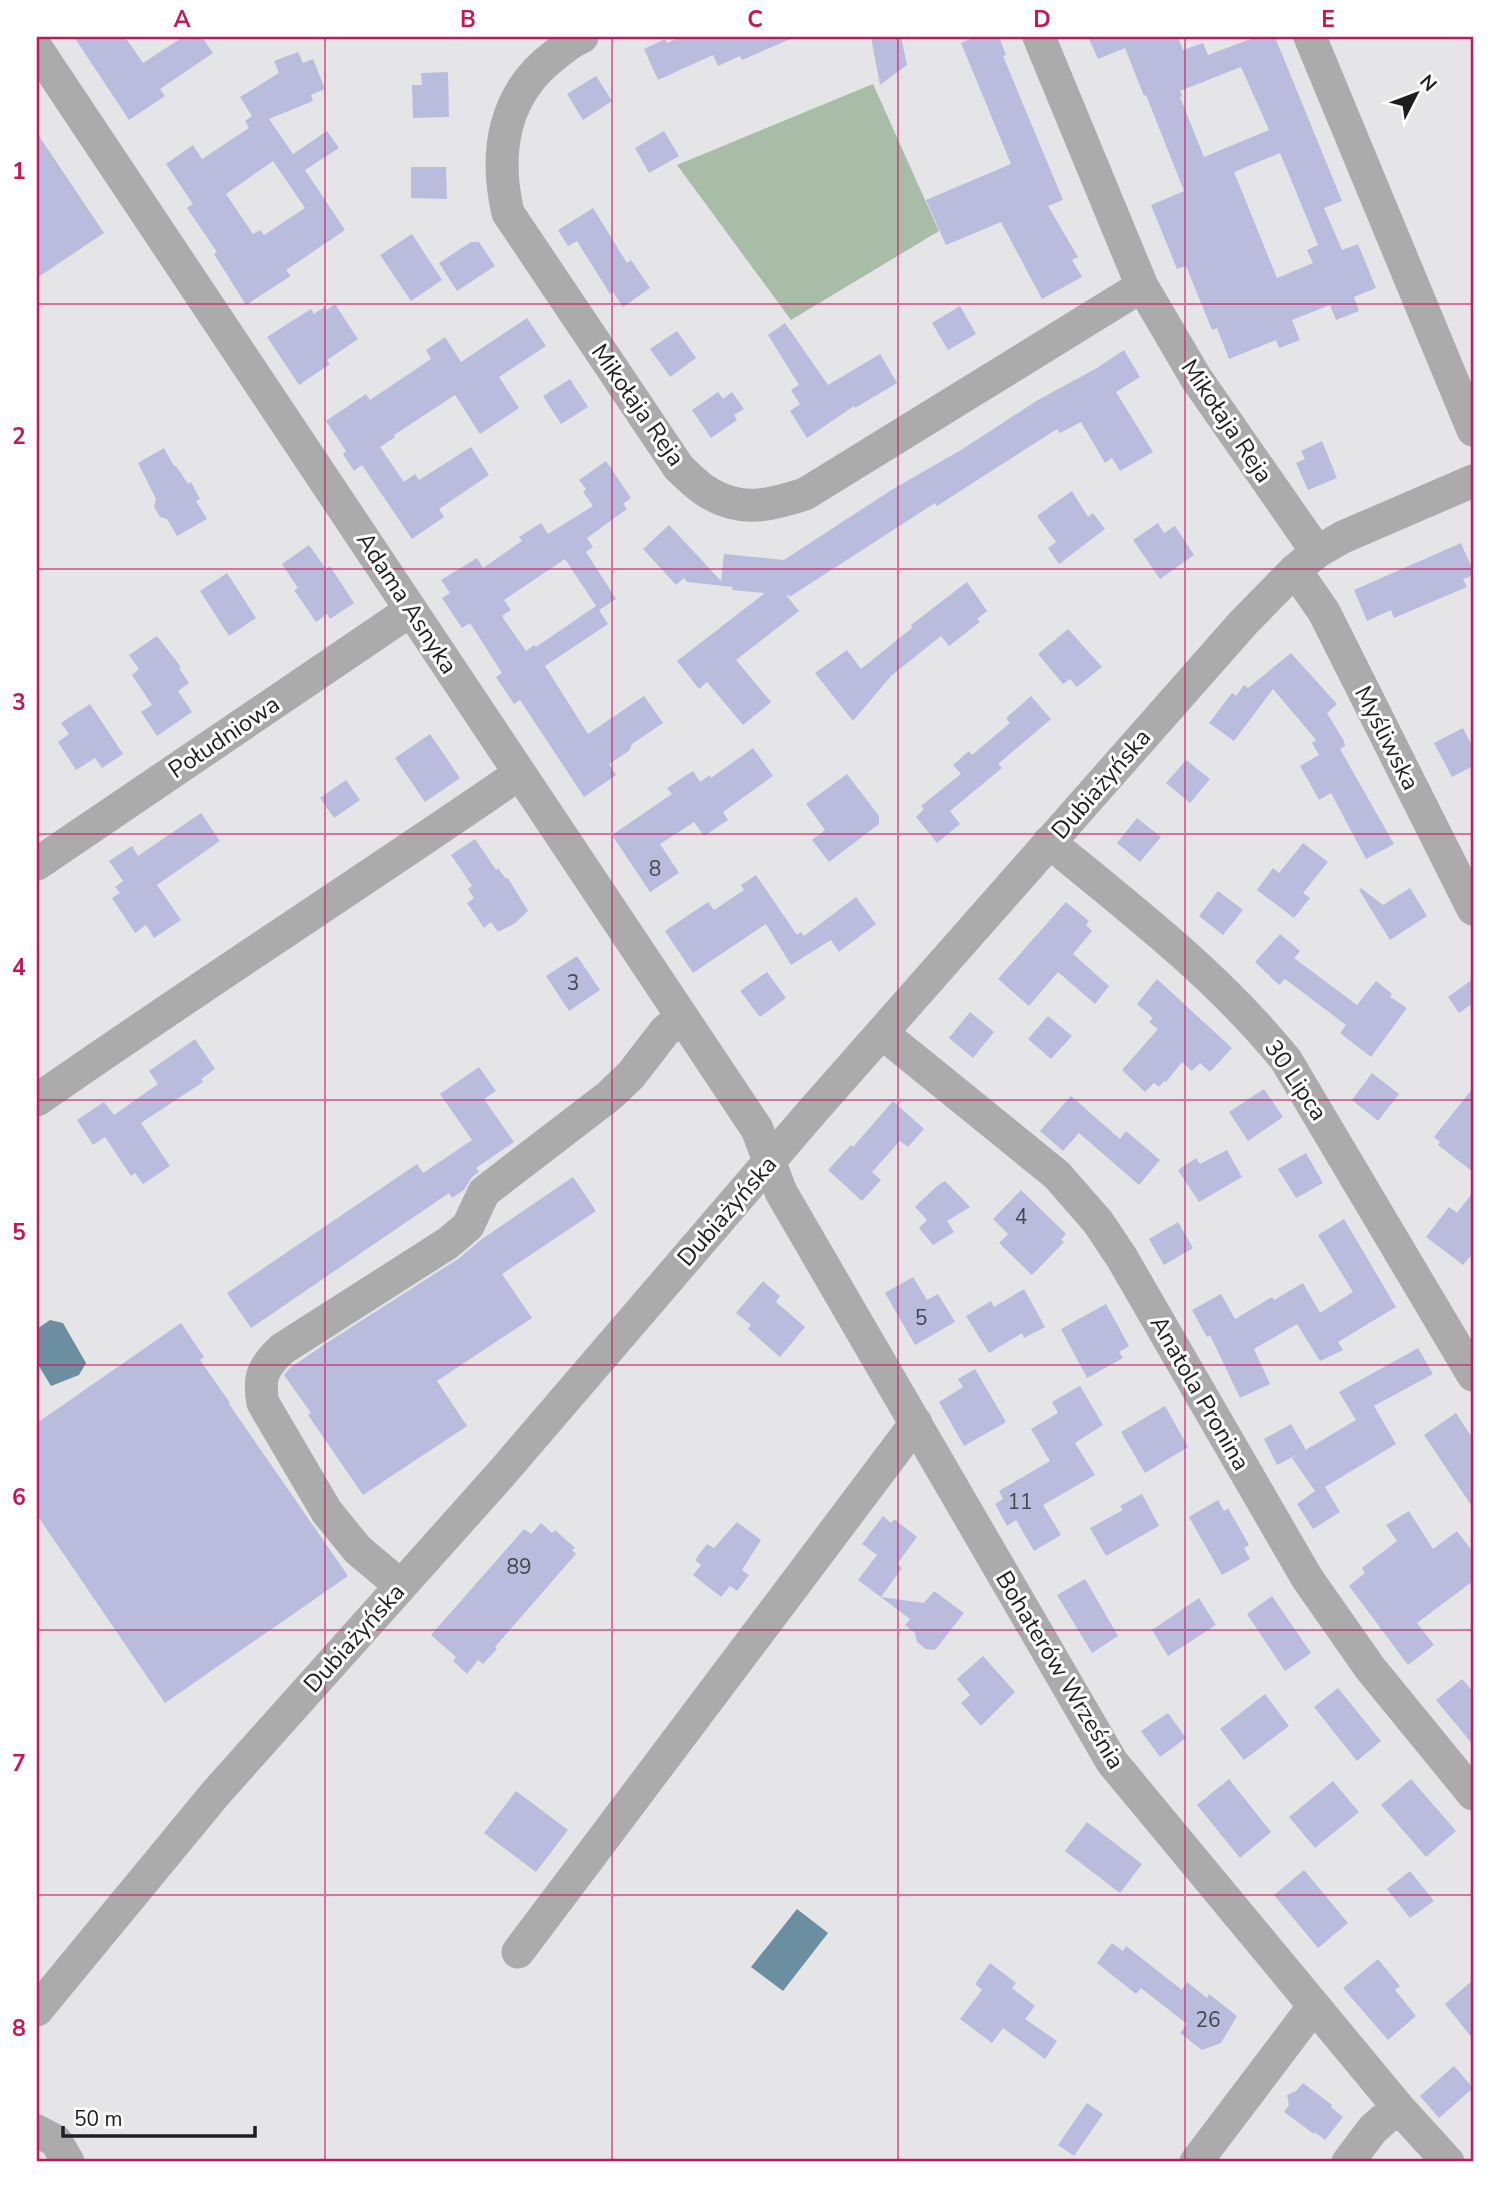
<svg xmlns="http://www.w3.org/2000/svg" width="1510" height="2199" font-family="'Nunito Sans',sans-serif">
  <rect width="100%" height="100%" fill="#e5e5e8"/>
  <!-- green -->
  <path fill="#a8bca7" d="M873 84 939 231 791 320 677 165Z"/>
  <!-- water -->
  <path fill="#6b8fa0" d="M50 1320 63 1323 86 1363 79 1375 51 1386 37 1363V1329Z
    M797 1909 828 1933 783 1991 751 1967Z"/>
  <!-- building -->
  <path fill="#b9bcdd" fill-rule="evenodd" d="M74 37H125L143 63 183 37H202L213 53 160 89 165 96 129 120Z
    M681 37H795L742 60 740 56 718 66 713 55 658 80 644 49 665 39 667 43Z
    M871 37H901L907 65 880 85Z
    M975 37H999L1006 55 1003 56 1063 200 1048 206 1078 257 1072 260 1082 277 1042 299 1001 222 946 245 926 200 1011 164 961 43Z
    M1088 37H1178L1183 50 1203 43 1208 55 1256 37H1275L1342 201 1324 208 1342 250 1358 244 1376 288 1354 297 1359 311 1336 320 1330 305 1292 320 1300 340 1279 348 1276 340 1229 359 1217 328 1212 330 1186 266 1177 269 1151 205 1184 191 1146 95 1144 96 1125 48 1098 59ZM1241 67 1269 130 1204 157 1180 97 1182 96 1180 91ZM1280 153 1318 245 1307 250 1313 263 1277 278 1234 172Z
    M298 52 303 63 313 59 325 89 311 95 313 101 269 119 293 154 327 131 339 148 305 170 345 230 286 270 291 276 289 277 246 305 214 254 217 252 187 208 193 204 166 164 193 145 202 159 249 128 245 121 252 116 240 97 279 73 274 61ZM273 161 305 208 264 235 260 230 253 234 226 194Z
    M448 72 449 117 413 118 412 85H422L421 73Z
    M596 76 612 101 583 120 567 94Z
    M664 131 679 156 649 173 635 148Z
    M37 133 104 233 37 278Z
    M411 167H446L447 199 411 198Z
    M593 208 627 263 631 260 650 288 623 307 613 292 610 294 577 241 568 246 558 230Z
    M412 234 442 280 411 301 380 255Z
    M471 242H479L495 266 457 291 439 263Z
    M335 304 358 339 327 360 330 364 299 385 267 337 311 309 314 314 324 307 326 310Z
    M960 306 976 334 948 350 932 323Z
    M527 318 546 346 499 377 519 408 480 434 455 395 394 435 395 437 380 447 404 482 415 474 419 480 471 447 489 475 439 509 444 517 412 539 362 465 354 471 343 454 346 451 326 421 366 394 370 400 431 359 426 350 445 337 461 362Z
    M785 323 828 385 880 354 897 383 855 408 854 406 807 438 790 411 800 404 791 390 799 385 768 335Z
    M677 331 696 358 670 377 650 349Z
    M1124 350 1140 377 1116 392 1153 452 1120 471 1112 458 1105 463 1081 422 1060 433 1057 429 937 506 935 503 791 596 786 595 799 611 736 660 771 702 743 725 707 682 699 689 677 661 765 593 732 590 733 587 687 582 684 578 676 585 643 549 669 525 721 581 724 554 784 560 893 489 961 450 1038 400 1097 368Z
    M570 379 588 407 561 424 543 396Z
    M718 392 723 399 732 392 744 409 734 415 737 420 711 438 692 410Z
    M1322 441 1337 478 1308 490 1296 463 1305 459 1301 451Z
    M164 448 174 466H176L188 484 191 482 200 499 196 501 207 519 177 536 167 519 160 517 154 507 156 499 138 463Z
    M606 461 631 498 623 504 627 509 587 538 593 547 586 552 616 599 599 610 608 624 545 666 588 734 644 696 663 723 632 744 629 751 609 764 616 775 584 797 520 700 514 704 496 677 502 673 470 623 462 628 442 598 450 593 441 580 477 558 483 568 522 541 519 537 541 523 548 534 593 506 583 492 586 489 579 480ZM565 559 596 606 536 647 534 645 526 651 503 618V615L511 610 504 600Z
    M1072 491 1088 517 1093 513 1105 529 1059 564 1048 548 1056 542 1037 516Z
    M1158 523 1164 533 1175 526 1194 555 1160 579 1133 540Z
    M1461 543 1473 571V575L1463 579 1467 587 1394 618 1391 610 1367 621 1354 590Z
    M309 545 326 569 330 566 354 603 330 619 327 614 316 622 294 590 298 588 282 564Z
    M227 573 256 618 229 636 200 591Z
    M967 582 987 611 977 619 980 622 949 646 941 636 891 676 853 721 815 673 847 650 861 669 912 628 911 625Z
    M1068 629 1102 667 1077 687 1070 679 1063 684 1038 654Z
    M157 636 181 667 179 668 189 683 178 691 192 712 157 736 141 712 152 705 132 675 139 669 129 655Z
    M1291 653 1337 704 1327 713 1344 741 1345 746 1340 749 1394 844 1366 859 1331 793 1319 800 1300 766 1319 755 1312 743 1316 740 1273 689 1234 741 1209 723 1232 693 1236 696 1244 685 1248 688Z
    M1031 696 1051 719 998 764 1002 768 950 811 960 824 937 843 916 817 924 809 921 806 961 774 953 765 969 751 972 755 1010 723 1006 718Z
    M90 704 123 754 102 768 95 758 76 770 58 742 69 734 61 723Z
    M1463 728 1473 748V766L1452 777 1434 743Z
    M430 734 460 778 425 802 395 758Z
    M753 748 773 776 723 812 728 820 704 836 694 822 660 844 679 873 650 892 612 835 672 794 667 788 693 771 700 782 710 775 711 778Z
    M1186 760 1210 779 1190 803 1166 783Z
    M847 774 879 816V824L829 862 812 840 825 830 806 804Z
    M346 780 360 800 334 818 320 798Z
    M201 813 220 841 157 885 181 920 154 938 146 925 135 933 112 898 120 893 115 887 123 881 109 861 132 846 138 856Z
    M1137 818 1161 837 1140 862 1117 843Z
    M475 839 496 870 498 868 506 879 508 878 528 911 514 924 498 932 491 922 484 928 467 903 474 898 468 889 472 886 451 855Z
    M1303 843 1328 862 1303 893 1310 898 1294 918 1257 890 1273 868 1279 873Z
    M756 875 797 935 801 932 804 936 856 897 876 924 839 952 831 940 791 965 766 924 693 973 665 931 708 902 714 910 744 890 741 885Z
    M1361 888 1383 905 1410 888 1427 916 1390 940 1359 890Z
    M1218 891 1243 910 1223 935 1199 916Z
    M1066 902 1089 921 1086 925 1092 931 1073 954 1109 986 1095 1004 1058 972 1029 1006 998 979Z
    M1280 934 1300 951 1294 958 1357 1005 1376 981 1392 994 1390 997 1407 1008 1371 1057 1340 1033 1346 1025 1285 979 1279 985 1255 962Z
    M577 956 600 990 569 1011 546 976Z
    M767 972 786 998 760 1017 740 991Z
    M1157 979 1232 1048 1210 1072 1200 1063 1192 1071 1182 1062 1166 1082 1164 1081 1159 1087 1154 1083 1145 1092 1122 1070 1158 1029 1149 1022 1153 1018 1137 1004Z
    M1473 979V1003L1459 1013 1448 997Z
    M970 1012 994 1032 973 1058 949 1038Z
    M1048 1016 1072 1036 1051 1059 1028 1039Z
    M195 1039 215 1069 201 1079 203 1082 141 1123 170 1166 143 1184 135 1173 131 1176 105 1137 93 1145 77 1120 104 1102 114 1115 158 1084 149 1071Z
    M479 1067 496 1091 484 1099 514 1142 476 1168 479 1172 472 1177 464 1190 452 1198 449 1193 251 1328 227 1293 417 1164 423 1173 472 1140 440 1094Z
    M1372 1073 1399 1094 1378 1121 1352 1100Z
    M1473 1088V1172L1438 1145 1440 1142 1434 1137Z
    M1264 1089 1283 1117 1248 1141 1229 1112Z
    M1071 1096 1120 1139 1126 1131 1160 1160 1139 1185 1079 1133 1063 1151 1040 1131Z
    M893 1101 924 1129 908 1147 900 1141 872 1172 881 1180 862 1201 828 1170 851 1145 853 1147Z
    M1227 1150 1242 1177 1199 1202 1178 1170 1196 1158 1200 1164Z
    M1306 1153 1323 1183 1296 1198 1278 1169Z
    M573 1177 596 1211 502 1274 532 1318 437 1381 467 1426 363 1495 308 1415 311 1413 284 1375 290 1368 328 1342 458 1259 482 1239Z
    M945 1181 970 1207 947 1221 954 1232 933 1245 919 1228 927 1220 915 1207 937 1186Z
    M1021 1190 1066 1234 1061 1240 1064 1242 1032 1275 999 1243 1008 1234 993 1219Z
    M1473 1192V1253L1463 1265 1426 1237 1449 1207 1457 1213Z
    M1344 1219 1396 1307 1338 1342 1343 1350 1320 1361 1297 1324 1254 1349 1270 1384 1240 1398 1210 1335 1207 1337 1192 1310 1221 1294 1235 1319 1272 1297 1274 1300 1303 1283 1320 1313 1353 1292 1318 1235Z
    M1178 1222 1193 1248 1164 1265 1149 1239Z
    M913 1277 927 1300 938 1294 955 1322 915 1345 885 1293Z
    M763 1281 780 1296 776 1302 805 1327 780 1357 748 1329 751 1325 736 1313Z
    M1024 1289 1045 1327 1024 1338 1022 1333 989 1353 966 1316 991 1301 994 1307Z
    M1106 1304 1129 1346 1119 1352 1123 1358 1087 1378 1061 1329Z
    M181 1323 204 1357 200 1360 230 1403 229 1404 348 1576 165 1703 37 1515V1423Z
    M1418 1348 1433 1374 1374 1406 1396 1444 1325 1487 1340 1512 1313 1529 1297 1504 1315 1491 1292 1458 1356 1420 1339 1392Z
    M975 1369 1006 1422 964 1446 939 1402 963 1387 958 1379Z
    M1080 1386 1103 1425 1075 1443 1095 1475 1043 1505 1061 1535 1034 1551 1016 1520 1007 1526 995 1504 1003 1499 999 1491 1050 1461 1031 1429 1058 1413 1052 1402Z
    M1165 1406 1188 1447 1145 1473 1121 1432Z
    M1456 1413 1473 1439V1508L1424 1435Z
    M1291 1424 1306 1450 1277 1465 1264 1439Z
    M1142 1494 1159 1526 1106 1556 1090 1528 1123 1510 1120 1506Z
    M1218 1500 1224 1511 1228 1508 1249 1545 1244 1548 1250 1559 1222 1575 1189 1517Z
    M1409 1511 1433 1549 1457 1531 1473 1552V1581L1417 1623 1434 1645 1408 1665 1349 1586 1365 1573 1362 1568 1397 1541 1386 1525Z
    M883 1516 891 1523 894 1519 917 1537 897 1564 902 1568 881 1597 924 1603 934 1591 964 1613 935 1650 926 1649 917 1642 915 1633 905 1625 910 1619 858 1580 877 1555 862 1544Z
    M737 1522 761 1540 742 1570 749 1575 737 1591 730 1586 721 1597 693 1575 701 1565 695 1560 707 1544 714 1548Z
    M541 1523 552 1533 555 1530 575 1548 572 1550 576 1554 495 1647 497 1649 483 1664 478 1660 467 1674 453 1661 456 1657 431 1635 524 1529 531 1534Z
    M1085 1579 1118 1636 1092 1653 1057 1595Z
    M1272 1596 1311 1653 1285 1671 1247 1614Z
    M1199 1598 1216 1625 1168 1656 1152 1630Z
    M983 1656 1015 1692 981 1726 961 1703 970 1695 957 1679Z
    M1462 1679 1473 1692V1745L1436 1700Z
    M1338 1688 1381 1741 1357 1761 1314 1707Z
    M1265 1694 1289 1726 1244 1760 1220 1729Z
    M1168 1713 1186 1738 1160 1757 1141 1731Z
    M1229 1779 1271 1832 1240 1858 1197 1805Z
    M1411 1779 1456 1831 1426 1857 1381 1805Z
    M1333 1781 1359 1812 1315 1848 1289 1817Z
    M516 1791 568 1830 536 1872 484 1833Z
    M1087 1822 1142 1864 1120 1893 1065 1851Z
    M1304 1870 1348 1923 1318 1948 1274 1895Z
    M1410 1871 1434 1901 1410 1918 1387 1889Z
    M1112 1943 1123 1951 1126 1946 1182 1990 1187 1982 1207 1998 1209 1994 1237 2016 1221 2043 1202 2050 1180 2033 1187 2024 1141 1988 1136 1994 1097 1963Z
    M1378 1959 1400 1986 1395 1990 1416 2016 1388 2040 1343 1988Z
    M990 1963 1016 1983 1012 1988 1035 2006 1025 2019 1057 2041 1045 2059 1003 2028 992 2043 960 2019 982 1990 975 1984Z
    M1473 1980V2039L1445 2004Z
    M1454 2066 1473 2088 1439 2118 1420 2096Z
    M1303 2083 1332 2105 1331 2107 1343 2117 1325 2140 1315 2132 1314 2134 1284 2112 1289 2105 1287 2095 1296 2091Z
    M1087 2103 1103 2114 1074 2156 1058 2145Z"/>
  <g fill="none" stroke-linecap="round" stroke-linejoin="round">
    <!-- minor -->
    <path stroke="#ababac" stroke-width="33" d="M582 37C572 41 564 48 555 55 503 94 494 153 508 213L679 468C688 476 698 487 709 493 742 513 771 505 805 494L1142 286
      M1039 37 1142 286 1196 378 1317 552
      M1310 37 1473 430
      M37 49 757 1129 781 1192 1112 1762 1398 2107 1448 2162
      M1295 570 1324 612 1473 909
      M1049 842C1132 910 1218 976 1286 1060L1473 1375
      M37 864 411 610
      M882 1033 1057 1175 1098 1222 1122 1258 1307 1578 1370 1668 1473 1794
      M37 1100C196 989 359 884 519 774
      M401 1586 358 1550 327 1512 263 1403C258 1377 263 1367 282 1349L448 1243 468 1226 484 1192 609 1096 631 1075 665 1031 682 1017
      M518 1952 916 1423
      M37 2010 215 1794 501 1474 810 1114 1244 622 1295 570 1317 552 1343 537 1473 481
      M37 2131 56 2141 68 2162
      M1196 2162 1314 2006
      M1348 2162 1373 2129 1398 2107"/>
  </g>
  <!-- grid -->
  <path fill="none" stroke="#c2185b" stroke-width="2" stroke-opacity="0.55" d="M325 37V2162M612 37V2162M898 37V2162M1185 37V2162M37 304H1473M37 569H1473M37 834H1473M37 1100H1473M37 1365H1473M37 1630H1473M37 1895H1473"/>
  <g text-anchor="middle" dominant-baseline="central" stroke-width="6" stroke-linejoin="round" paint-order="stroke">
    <!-- number labels -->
    <g font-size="21" fill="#45464e">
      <text x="655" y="869">8</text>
      <text x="573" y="983">3</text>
      <text x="1021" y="1217">4</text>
      <text x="921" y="1318">5</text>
      <text x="1020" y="1502">11</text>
      <text x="519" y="1567">89</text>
      <text x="1208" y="2020">26</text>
    </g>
    <!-- street labels -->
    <g font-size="24" fill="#1e1e1f" stroke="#fff">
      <text transform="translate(638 405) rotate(55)">Mikołaja Reja</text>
      <text transform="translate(1227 421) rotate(56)">Mikołaja Reja</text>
      <text transform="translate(407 603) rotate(57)">Adama Asnyka</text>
      <text transform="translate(224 737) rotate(-34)">Południowa</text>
      <text transform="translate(1387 738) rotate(63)">Myśliwska</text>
      <text transform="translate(1101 784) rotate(-49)">Dubiażyńska</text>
      <text transform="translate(1296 1080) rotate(56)">30 Lipca</text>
      <text transform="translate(727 1211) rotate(-49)">Dubiażyńska</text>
      <text transform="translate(1200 1393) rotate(60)">Anatola Pronina</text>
      <text transform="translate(354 1638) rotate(-48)">Dubiażyńska</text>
      <text transform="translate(1060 1670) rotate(59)">Bohaterów Września</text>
    </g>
  </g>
  <!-- border -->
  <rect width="1510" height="2199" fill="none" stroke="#ffffff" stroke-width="77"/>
  <!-- north arrow -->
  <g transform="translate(1416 94) rotate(48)" stroke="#ffffff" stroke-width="5" paint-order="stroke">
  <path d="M0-5L12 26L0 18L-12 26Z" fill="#1e1e1f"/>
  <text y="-10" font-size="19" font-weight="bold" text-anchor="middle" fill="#1e1e1f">N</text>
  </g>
  <!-- scale -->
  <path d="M63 2126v10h192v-10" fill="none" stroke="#1e1e1f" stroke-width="3.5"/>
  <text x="74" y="2126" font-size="21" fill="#1e1e1f" stroke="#ffffff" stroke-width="5" paint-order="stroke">50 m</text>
  <rect x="38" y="38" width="1434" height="2122" fill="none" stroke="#c2185b" stroke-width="2.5"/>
  <g font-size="23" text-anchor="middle" font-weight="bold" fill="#c2185b">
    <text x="182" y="27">A</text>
    <text x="468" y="27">B</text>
    <text x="755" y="27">C</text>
    <text x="1042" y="27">D</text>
    <text x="1328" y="27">E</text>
    <text x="19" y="179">1</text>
    <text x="19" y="444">2</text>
    <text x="19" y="710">3</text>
    <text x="19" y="975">4</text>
    <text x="19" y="1240">5</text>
    <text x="19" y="1505">6</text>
    <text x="19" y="1771">7</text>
    <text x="19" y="2036">8</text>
  </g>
</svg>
